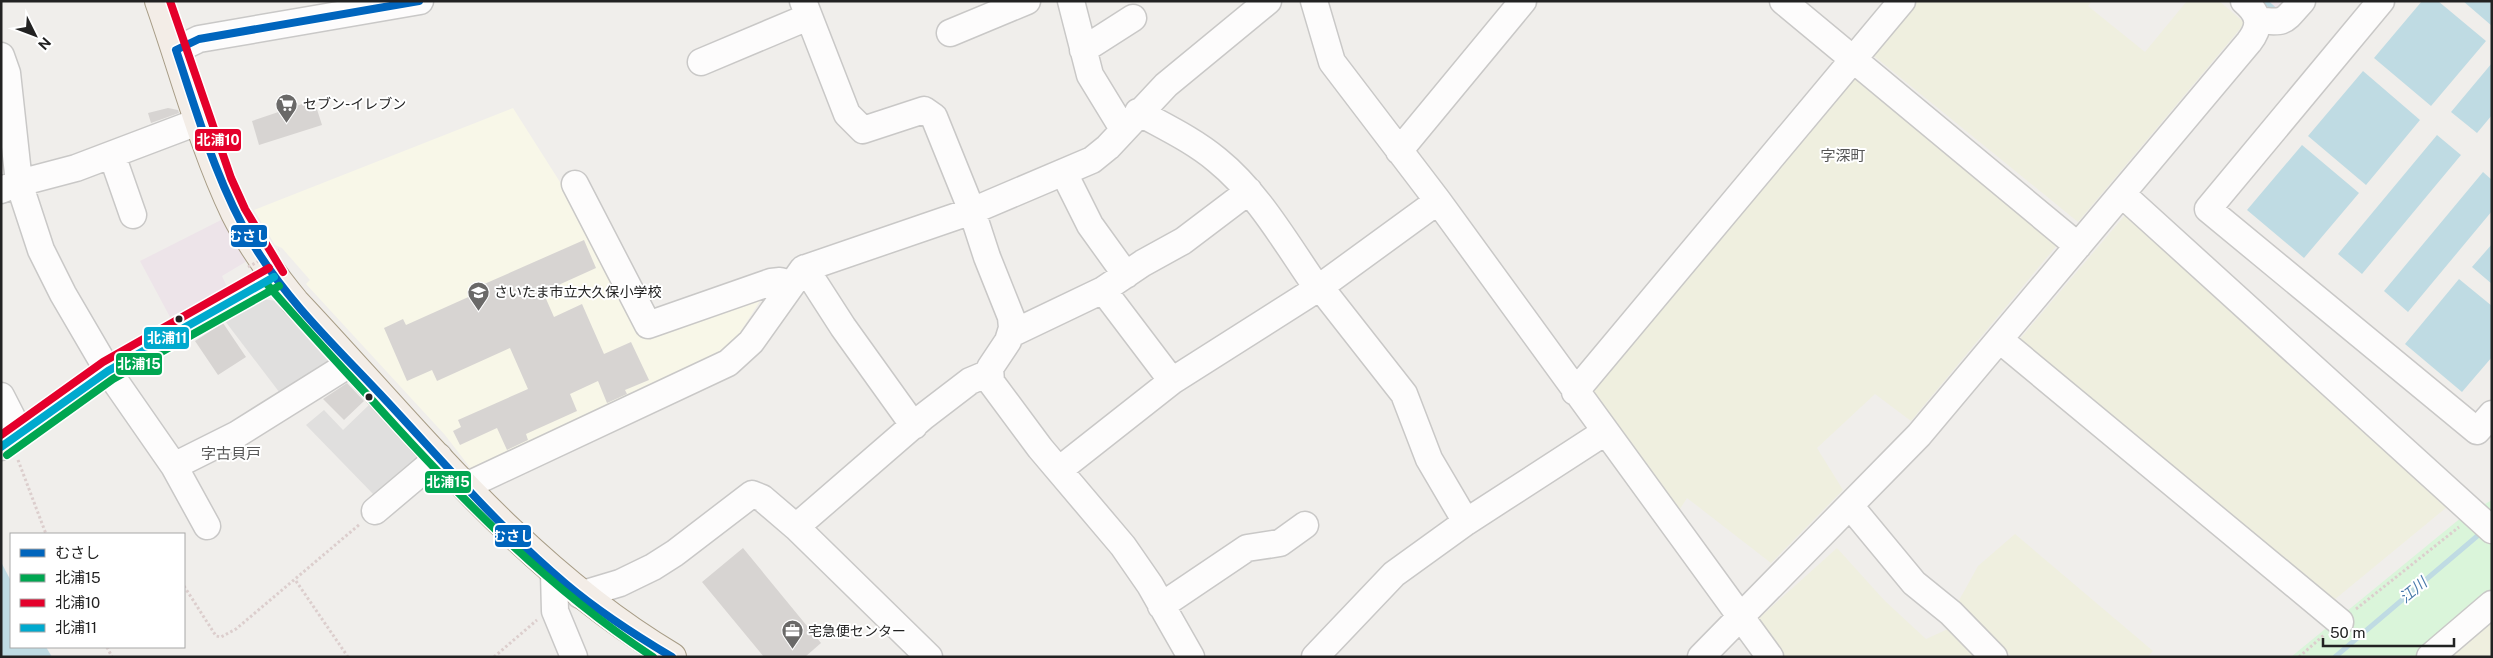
<svg xmlns="http://www.w3.org/2000/svg" width="2493" height="658" font-family="'Public Sans','Noto Sans JP',sans-serif">
  <rect width="100%" height="100%" fill="#f0eeeb"/>
  <!-- industrial -->
  <path fill="#ede4e9" d="M2260 1H2312L2289 27Z
    M223 219 247 261 222 276 227 287 170 317 140 261Z"/>
  <!-- education -->
  <path fill="#f8f7e8" d="M513 108 586 223 637 335 769 287 725 356 472 470 445 435 306 284 310 280 282 248 275 245 254 210Z"/>
  <!-- farmland -->
  <path fill="#efefdf" d="M1911 1H2092L2088 6 2145 52 2187 1H2219L2245 23 2078 222 1869 52Z
    M1855 75 2058 244 1911 421 1875 394 1817 448 1843 490 1771 563 1687 498 1678 512 1591 394Z
    M2126 214 2447 507 2334 600 2019 340Z
    M2015 534 2153 651 2147 657H2012L1957 604 1978 566Z
    M1837 548 1884 600 1926 639 1948 629 1974 657H1784L1757 620Z
    M2492 619V657H2448Z"/>
  <!-- park -->
  <path fill="#daf5da" d="M2492 500V594L2418 657H2291L2462 517Z"/>
  <!-- parking -->
  <path fill="#e0dfde" d="M262 299 277 301 338 366 286 401 225 321Z
    M370 404 425 464 374 495 306 425 324 410 343 430Z"/>
  <!-- water -->
  <path fill="#bfdbe3" d="M2422 1H2438L2486 41 2431 106 2374 58Z
    M2463 1H2492V26Z
    M2492 63V115L2477 133 2451 112Z
    M2363 71 2420 120 2366 185 2308 136Z
    M2437 135 2461 155 2362 274 2338 254Z
    M2302 145 2359 193 2304 258 2247 210Z
    M2483 172 2492 180V211L2408 312 2384 291Z
    M2492 244V284L2472 267Z
    M2459 279 2492 306V357L2462 392 2405 344Z
    M1 562 11 581V647H46L52 657H1Z"/>
  <g fill="none" stroke-linecap="round" stroke-linejoin="round">
    <!-- stream -->
    <path stroke="#bfdbe3" stroke-width="5" d="M2265 1 2276 11
      M2335 657 2482 532"/>
  </g>
  <!-- building -->
  <path fill="#d7d4d2" d="M314 100 322 125 259 145 252 121Z
    M168 108 178 110 179 113 151 123 148 113Z
    M584 240 596 268 543 292 554 317 582 304 604 354 631 342 649 380 625 390 627 394 607 403 598 381 570 394 577 411 526 434 528 440 507 450 497 428 460 445 453 431 461 427 458 420 528 389 510 348 437 381 432 370 407 381 384 328 403 319 406 325 484 290 482 285Z
    M223 323 246 357 218 375 195 341Z
    M347 383 364 401 344 420 323 399Z
    M743 548 821 643 805 657H764L702 582Z"/>
  <g fill="none" stroke-linecap="round" stroke-linejoin="round">
    <defs>
      <path id="minor" d="M803 1 847 114 863 130 924 110 934 117 972 211 987 257 1011 317 1012 328 1008 341 990 368 991 382 1040 448 1123 546 1150 585 1191 657
        M1071 1 1090 75 1123 129
        M1314 1 1332 62 1438 201 1770 657
        M1783 1 2078 246
        M2381 1 2208 209 2477 431 2492 414
        M2258 20C2286 24 2284 21 2302 1
        M950 33 1027 1
        M176 50 199 39 420 1
        M1083 50 1133 18
        M1 56 7 73 19 183 41 250 63 294 108 371 174 466 207 526
        M701 62 808 17
        M1138 112C1165 127 1193 140 1217 160 1259 194 1287 245 1318 289
        M1399 151 1523 1
        M112 155 133 215
        M1064 173 1090 225 1126 275
        M575 184 648 325 771 282 780 281 791 284
        M1 190 19 183 76 168 200 121
        M2123 195 2492 530
        M805 268 843 327 914 426
        M1320 287 1404 394 1429 459 1466 522
        M1103 290 1172 381
        M1011 334 1103 290 1143 263 1183 241 1249 191
        M2000 340 2340 622
        M1575 392 1902 1
        M1 396 20 433
        M1 447 108 371 274 277
        M174 466 236 435 351 363
        M1059 470 1172 381 1320 287 1438 201
        M466 486 728 363 751 342 803 269 972 211 1092 160 1108 147 1166 85 1268 1
        M1851 507 1914 583 1951 613 1994 657
        M375 511 439 457
        M796 527 929 657
        M554 573 555 611 574 657
        M580 595 620 583 653 567 675 553 752 494 762 498 796 527 923 417 970 381 989 373
        M1161 606 1247 548 1280 543 1305 525
        M1315 657 1394 574 1466 522 1605 432
        M1701 657 1919 435 2249 42C2262 25 2259 14 2244 1
        M2430 657 2492 604"/>
      <path id="major" d="M159 1C184 72 203 146 235 213 251 245 272 274 295 302 413 427 522 568 672 657"/>
    </defs>
    <!-- minor casing -->
    <use href="#minor" stroke="#c9c8c7" stroke-width="29"/>
    <!-- major casing -->
    <use href="#major" stroke="#a79c86" stroke-width="30"/>
    <!-- path -->
    <path stroke="#dccecd" stroke-width="3" stroke-dasharray="2.5 2.5" stroke-linecap="butt" d="M18 460 46 534
      M296 581 348 657
      M184 586 216 636 221 637 236 629 360 524
      M2356 609 2459 527
      M107 647 112 657
      M494 657 537 620
      M2299 657 2324 635"/>
    <!-- minor -->
    <use href="#minor" stroke="#fdfcfc" stroke-width="26"/>
    <!-- major -->
    <use href="#major" stroke="#f3ede7" stroke-width="28"/>
    <!-- path-bridge -->
    <path stroke="#dccecd" stroke-width="3" stroke-dasharray="2.5 2.5" stroke-linecap="butt" d="M248 267 279 250"/>
    <defs>
      <path id="bus-1" d="M176 50C198 116 217 184 253 244 287 301 335 346 380 394 441 459 498 527 566 584 598 611 635 635 672 657
        M176 50 199 39 419 1"/>
      <path id="bus-2" d="M266 283C300 323 336 361 371 399 457 495 545 586 653 657
        M7 455 113 379 279 286"/>
      <path id="bus-3" d="M170 1 231 178 245 209 283 272
        M1 435 103 362 269 268"/>
      <path id="bus-4" d="M1 447 108 371 274 277"/>
    </defs>
    <!-- bus-1 casing -->
    <use href="#bus-1" stroke="#fff" stroke-width="11"/>
    <!-- bus-2 casing -->
    <use href="#bus-2" stroke="#fff" stroke-width="11"/>
    <!-- bus-3 casing -->
    <use href="#bus-3" stroke="#fff" stroke-width="11"/>
    <!-- bus-4 casing -->
    <use href="#bus-4" stroke="#fff" stroke-width="11"/>
    <!-- bus-1 -->
    <use href="#bus-1" stroke="#0065bd" stroke-width="8"/>
    <!-- bus-2 -->
    <use href="#bus-2" stroke="#00a651" stroke-width="8"/>
    <!-- bus-3 -->
    <use href="#bus-3" stroke="#e4002b" stroke-width="8"/>
    <!-- bus-4 -->
    <use href="#bus-4" stroke="#00a9ce" stroke-width="8"/>
  </g>
  <!-- icons -->
  <defs>
    <symbol id="supermarket-pin" viewBox="-11 -11 22 30"><path d="M0 17L-7.5 6A9.5 9.5 0 1 1 7.5 6Z" fill="#6a6968" stroke="#fff"/><path d="M-6-5.5h2.5l.6 2H6L4.5 2H-2.5L-4.4-4H-6ZM-1.5 3.2a1.3 1.3 0 1 0 .1 0ZM3 3.2a1.3 1.3 0 1 0 .1 0Z" fill="#fff"/></symbol>
    <symbol id="school-pin" viewBox="-11 -11 22 30"><path d="M0 17L-7.5 6A9.5 9.5 0 1 1 7.5 6Z" fill="#6a6968" stroke="#fff"/><path d="M0-5L7-2L0 1L-7-2ZM-4 1L0 2.5L4 1V4Q0 6-4 4Z" fill="#fff"/></symbol>
    <symbol id="office-pin" viewBox="-11 -11 22 30"><path d="M0 17L-7.5 6A9.5 9.5 0 1 1 7.5 6Z" fill="#6a6968" stroke="#fff"/><path d="M-6-3h4V-5.5h4V-3h4V5H-6ZM-1-4.5V-3h2v-1.5ZM-6 0V1H6V0Z" fill="#fff"/></symbol>
  </defs>
  <g fill-rule="evenodd">
    <use href="#supermarket-pin" x="274" y="92" width="25" height="34"/>
    <use href="#school-pin" x="466" y="280" width="25" height="34"/>
    <use href="#office-pin" x="780" y="618" width="25" height="34"/>
  </g>
  <!-- markers -->
  <g fill="#222" stroke="#fff" stroke-width="2">
    <circle cx="179" cy="319" r="4.5"/>
    <circle cx="369" cy="397" r="4.5"/>
  </g>
  <g text-anchor="middle" dominant-baseline="central" stroke-width="4" stroke-linejoin="round" paint-order="stroke">
    <!-- poi labels -->
    <g font-size="14" fill="#222" stroke="#fff" text-anchor="start">
      <text x="303" y="104">セブン-イレブン</text>
      <text x="494" y="292">さいたま市立大久保小学校</text>
      <text x="808" y="631">宅急便センター</text>
    </g>
    <!-- neighbourhood labels -->
    <g font-size="15" fill="#555" stroke="#fff">
      <text x="1843" y="155">字深町</text>
      <text x="231" y="453">字古貝戸</text>
    </g>
    <!-- water labels -->
    <g font-size="15" font-style="italic" fill="#4a7aab" stroke="#fff">
      <text transform="translate(2413 590) rotate(-40)">江川</text>
    </g>
  </g>
  <g stroke="#fff" stroke-width="2">
    <rect x="194" y="128" width="48" height="24" rx="5" fill="#e4002b"/>
    <rect x="230" y="224" width="38" height="24" rx="5" fill="#0065bd"/>
    <rect x="143" y="326" width="47" height="24" rx="5" fill="#00a9ce"/>
    <rect x="115" y="352" width="48" height="24" rx="5" fill="#00a651"/>
    <rect x="424" y="470" width="48" height="24" rx="5" fill="#00a651"/>
    <rect x="494" y="524" width="38" height="24" rx="5" fill="#0065bd"/>
  </g>
  <g font-size="14" text-anchor="middle" font-weight="bold" fill="#fff">
    <text x="218" y="145">北浦10</text>
    <text x="249" y="241">むさし</text>
    <text x="167" y="343">北浦11</text>
    <text x="139" y="369">北浦15</text>
    <text x="448" y="487">北浦15</text>
    <text x="513" y="541">むさし</text>
  </g>
  <!-- border -->
  <rect width="2493" height="658" fill="none" stroke="#222222" stroke-width="5"/>
  <!-- legend -->
  <rect x="10" y="533" width="175" height="115" fill="#ffffff" stroke="#a7a7a7"/>
  <rect x="20" y="549" width="25" height="8" fill="#0065bd" stroke="#a7a7a7"/>
  <text x="55" y="558" font-size="15" fill="#222222">むさし</text>
  <rect x="20" y="574" width="25" height="8" fill="#00a651" stroke="#a7a7a7"/>
  <text x="55" y="583" font-size="15" fill="#222222">北浦15</text>
  <rect x="20" y="599" width="25" height="8" fill="#e4002b" stroke="#a7a7a7"/>
  <text x="55" y="608" font-size="15" fill="#222222">北浦10</text>
  <rect x="20" y="624" width="25" height="8" fill="#00a9ce" stroke="#a7a7a7"/>
  <text x="55" y="633" font-size="15" fill="#222222">北浦11</text>
  <!-- north arrow -->
  <g transform="translate(35 35) rotate(132)" stroke="#ffffff" stroke-width="4" paint-order="stroke">
  <path d="M0-4L9 19L0 12L-9 19Z" fill="#222222"/>
  <text y="-8" font-size="14" font-weight="bold" text-anchor="middle" fill="#222222">N</text>
  </g>
  <!-- scale -->
  <path d="M2323 638v8h131v-8" fill="none" stroke="#222222" stroke-width="2.5"/>
  <text x="2330" y="638" font-size="15" fill="#222222" stroke="#ffffff" stroke-width="4" paint-order="stroke">50 m</text>
</svg>
